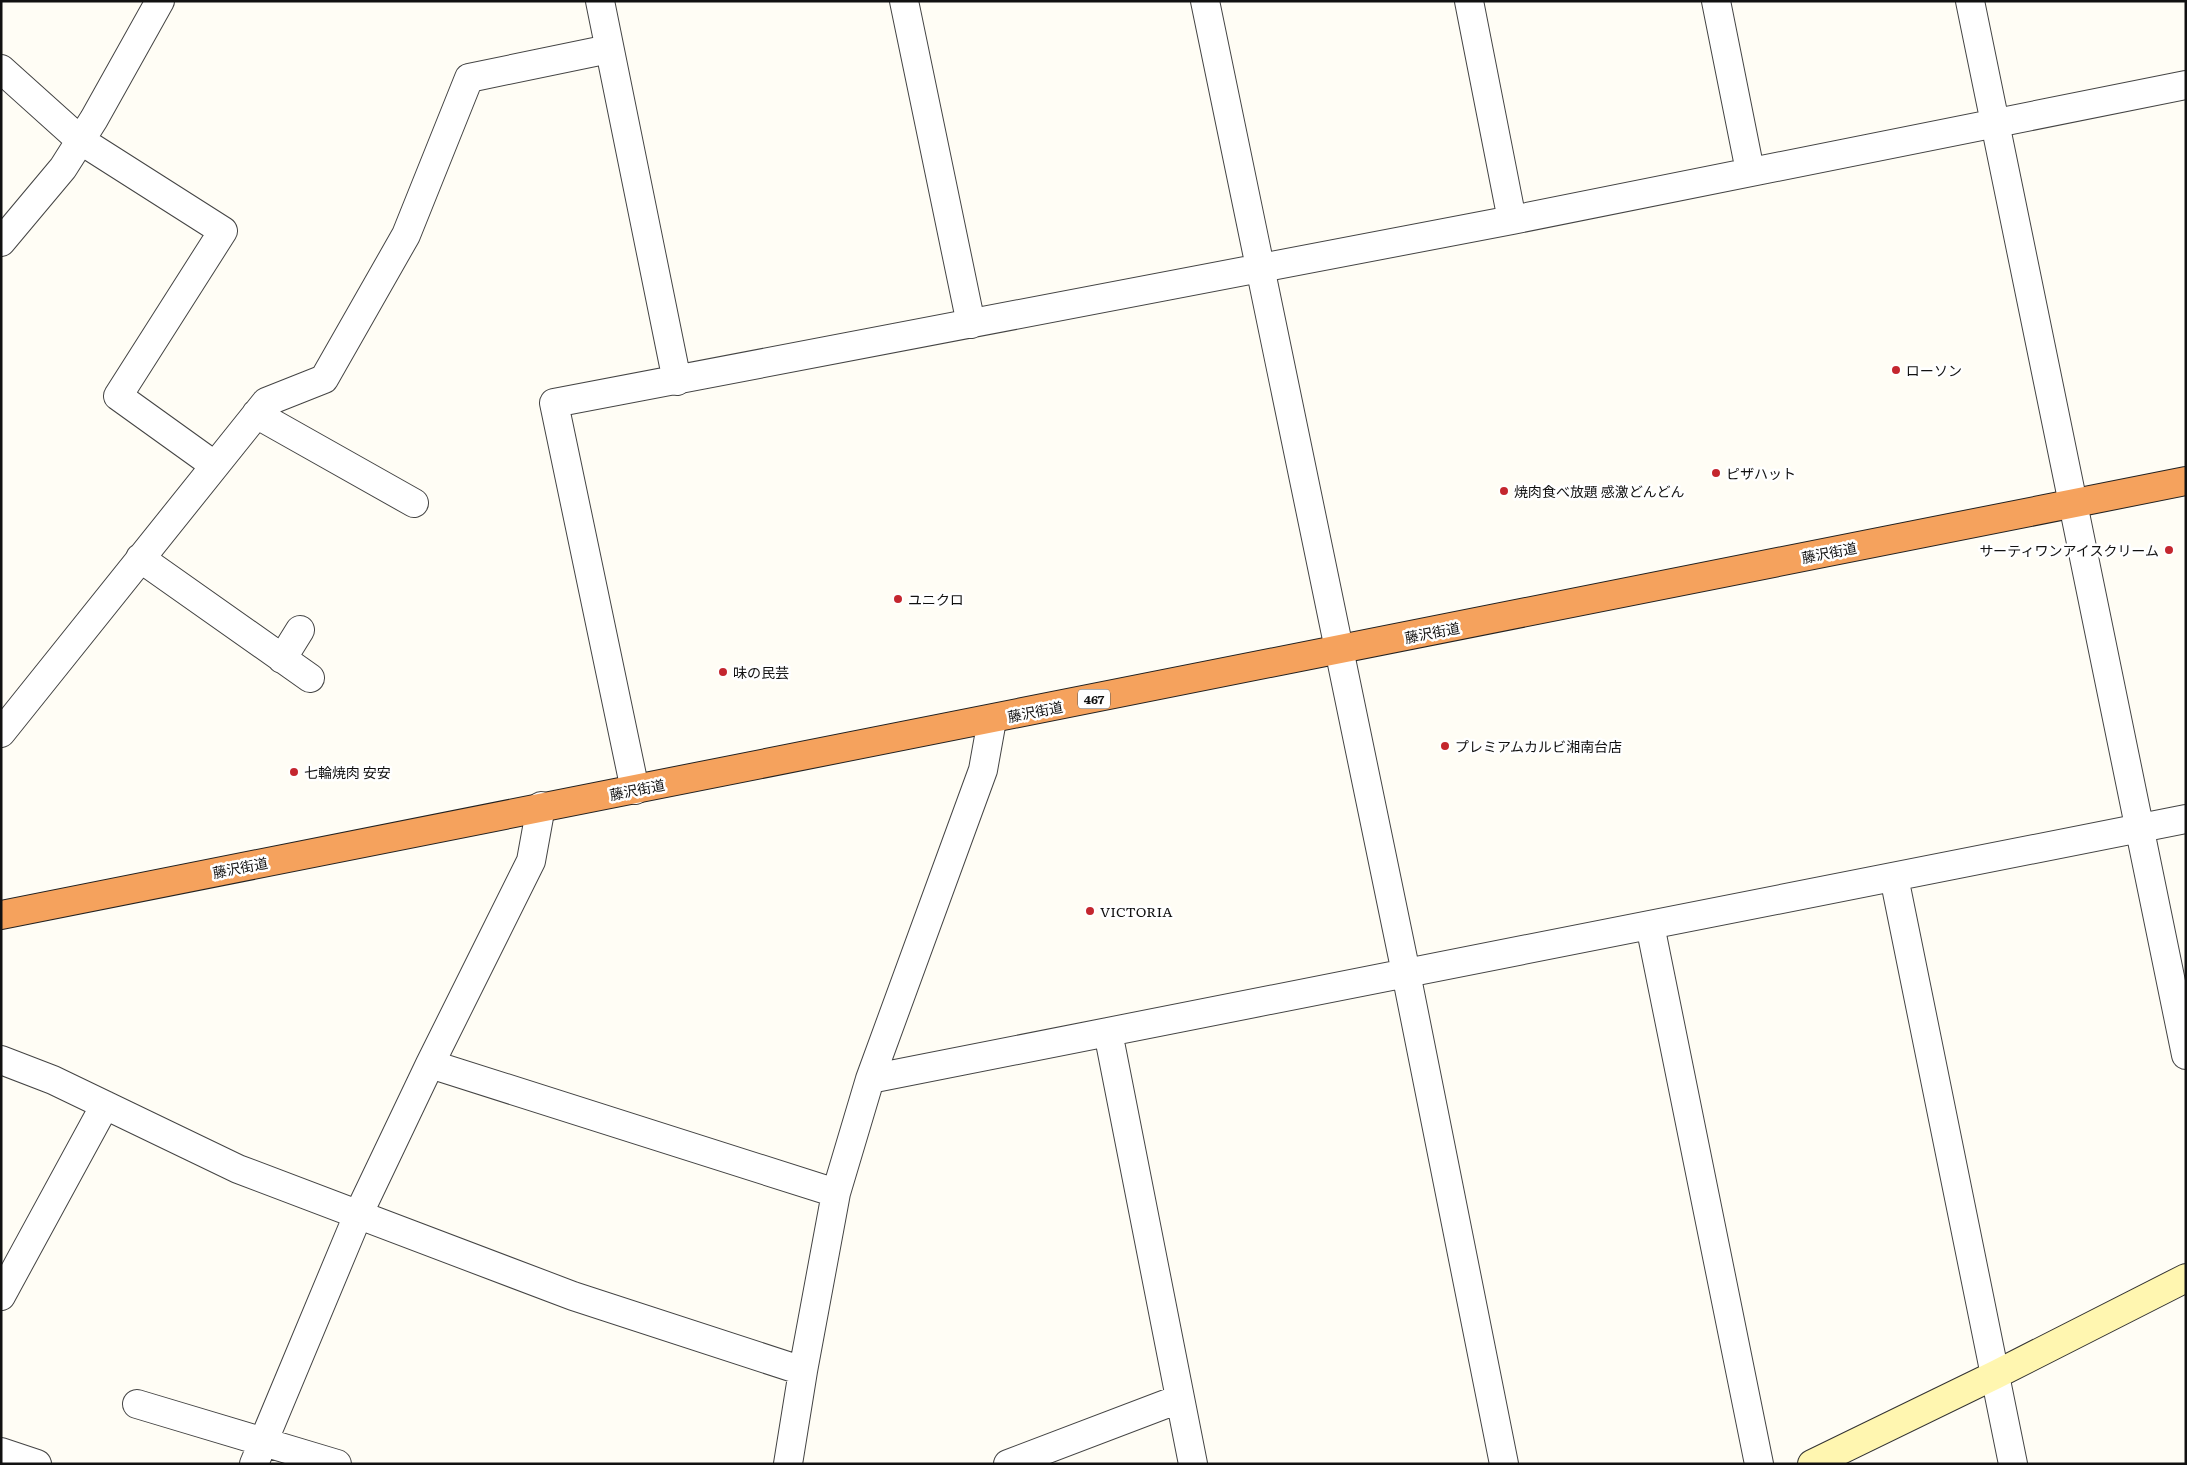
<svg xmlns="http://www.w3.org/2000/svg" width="2187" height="1465" font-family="Literata,'Noto Sans JP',serif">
  <rect width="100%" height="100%" fill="#fffdf5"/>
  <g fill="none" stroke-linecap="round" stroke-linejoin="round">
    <defs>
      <path id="street" d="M600 1 677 381
        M904 1 971 324
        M1205 1 1406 973 1504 1464
        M1469 1 1512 220
        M1716 1 1750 171
        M1970 1 2186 1055
        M1 69 80 140 223 231 118 396 214 465
        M1 242 63 168 94 119 160 1
        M256 414 414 503
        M140 558 310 678
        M282 659 300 630
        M1 733 266 402 324 379 406 235 469 78 609 49
        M635 790 554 403 1512 220 2186 85
        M1894 877 2013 1464
        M1650 925 1759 1464
        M1108 1032 1193 1464
        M1 1060 53 1080 238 1169 573 1296 803 1371
        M430 1064 836 1193
        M870 1079 2186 819
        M1 1296 105 1105
        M137 1404 337 1464
        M1 1452 37 1464
        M254 1464 358 1215 430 1064 531 861 541 806
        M788 1464 803 1371 836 1193 870 1079 983 770 992 720
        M1008 1464 1179 1399"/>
      <path id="secondary" d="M1812 1464 1995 1375 2186 1278"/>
      <path id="highway" d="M1 915 2186 481"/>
    </defs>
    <!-- street casing -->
    <use href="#street" stroke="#444" stroke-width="30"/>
    <!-- secondary casing -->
    <use href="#secondary" stroke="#333" stroke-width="30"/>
    <!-- highway casing -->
    <use href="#highway" stroke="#222" stroke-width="30"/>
    <!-- street -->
    <use href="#street" stroke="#fff" stroke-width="28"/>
    <!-- secondary -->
    <use href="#secondary" stroke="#fff6b0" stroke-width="28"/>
    <!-- highway -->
    <use href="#highway" stroke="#f5a25d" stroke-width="28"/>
  </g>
  <!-- markers -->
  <g fill="#c4262e" stroke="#fff" stroke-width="2">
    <circle cx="1896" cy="370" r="5"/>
    <circle cx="1716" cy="473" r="5"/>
    <circle cx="1504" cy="491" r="5"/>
    <circle cx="2169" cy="550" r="5"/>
    <circle cx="898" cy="599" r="5"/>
    <circle cx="723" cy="672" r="5"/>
    <circle cx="1445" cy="746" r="5"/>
    <circle cx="294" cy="772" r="5"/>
    <circle cx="1090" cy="911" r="5"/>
  </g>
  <g text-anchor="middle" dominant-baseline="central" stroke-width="5" stroke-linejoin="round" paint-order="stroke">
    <!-- shield labels -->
    <rect fill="#fff" stroke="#585858" stroke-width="1" x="1078" y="689.5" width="32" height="19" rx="4"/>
    <g font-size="12" font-weight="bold" fill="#111">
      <text x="1094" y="699">467</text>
    </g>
    <!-- poi labels -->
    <g font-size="14" fill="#111" stroke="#fff" text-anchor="start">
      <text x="1906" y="370">ローソン</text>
      <text x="1726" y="473">ピザハット</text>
      <text x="1514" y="491">焼肉食べ放題 感激どんどん</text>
      <text x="2159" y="550" text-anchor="end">サーティワンアイスクリーム</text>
      <text x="908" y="599">ユニクロ</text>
      <text x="733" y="672">味の民芸</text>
      <text x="1455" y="746">プレミアムカルビ湘南台店</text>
      <text x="304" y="772">七輪焼肉 安安</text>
      <text x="1100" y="911">VICTORIA</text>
    </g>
    <!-- street labels -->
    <g font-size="14" fill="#111" stroke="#fff">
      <text transform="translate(1829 552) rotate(-11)">藤沢街道</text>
      <text transform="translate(1432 632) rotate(-11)">藤沢街道</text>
      <text transform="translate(1035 711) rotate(-11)">藤沢街道</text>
      <text transform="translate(637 789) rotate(-11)">藤沢街道</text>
      <text transform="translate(240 867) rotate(-11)">藤沢街道</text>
    </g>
  </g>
  <!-- border -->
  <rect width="2187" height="1465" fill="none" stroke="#111111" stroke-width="5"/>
</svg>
